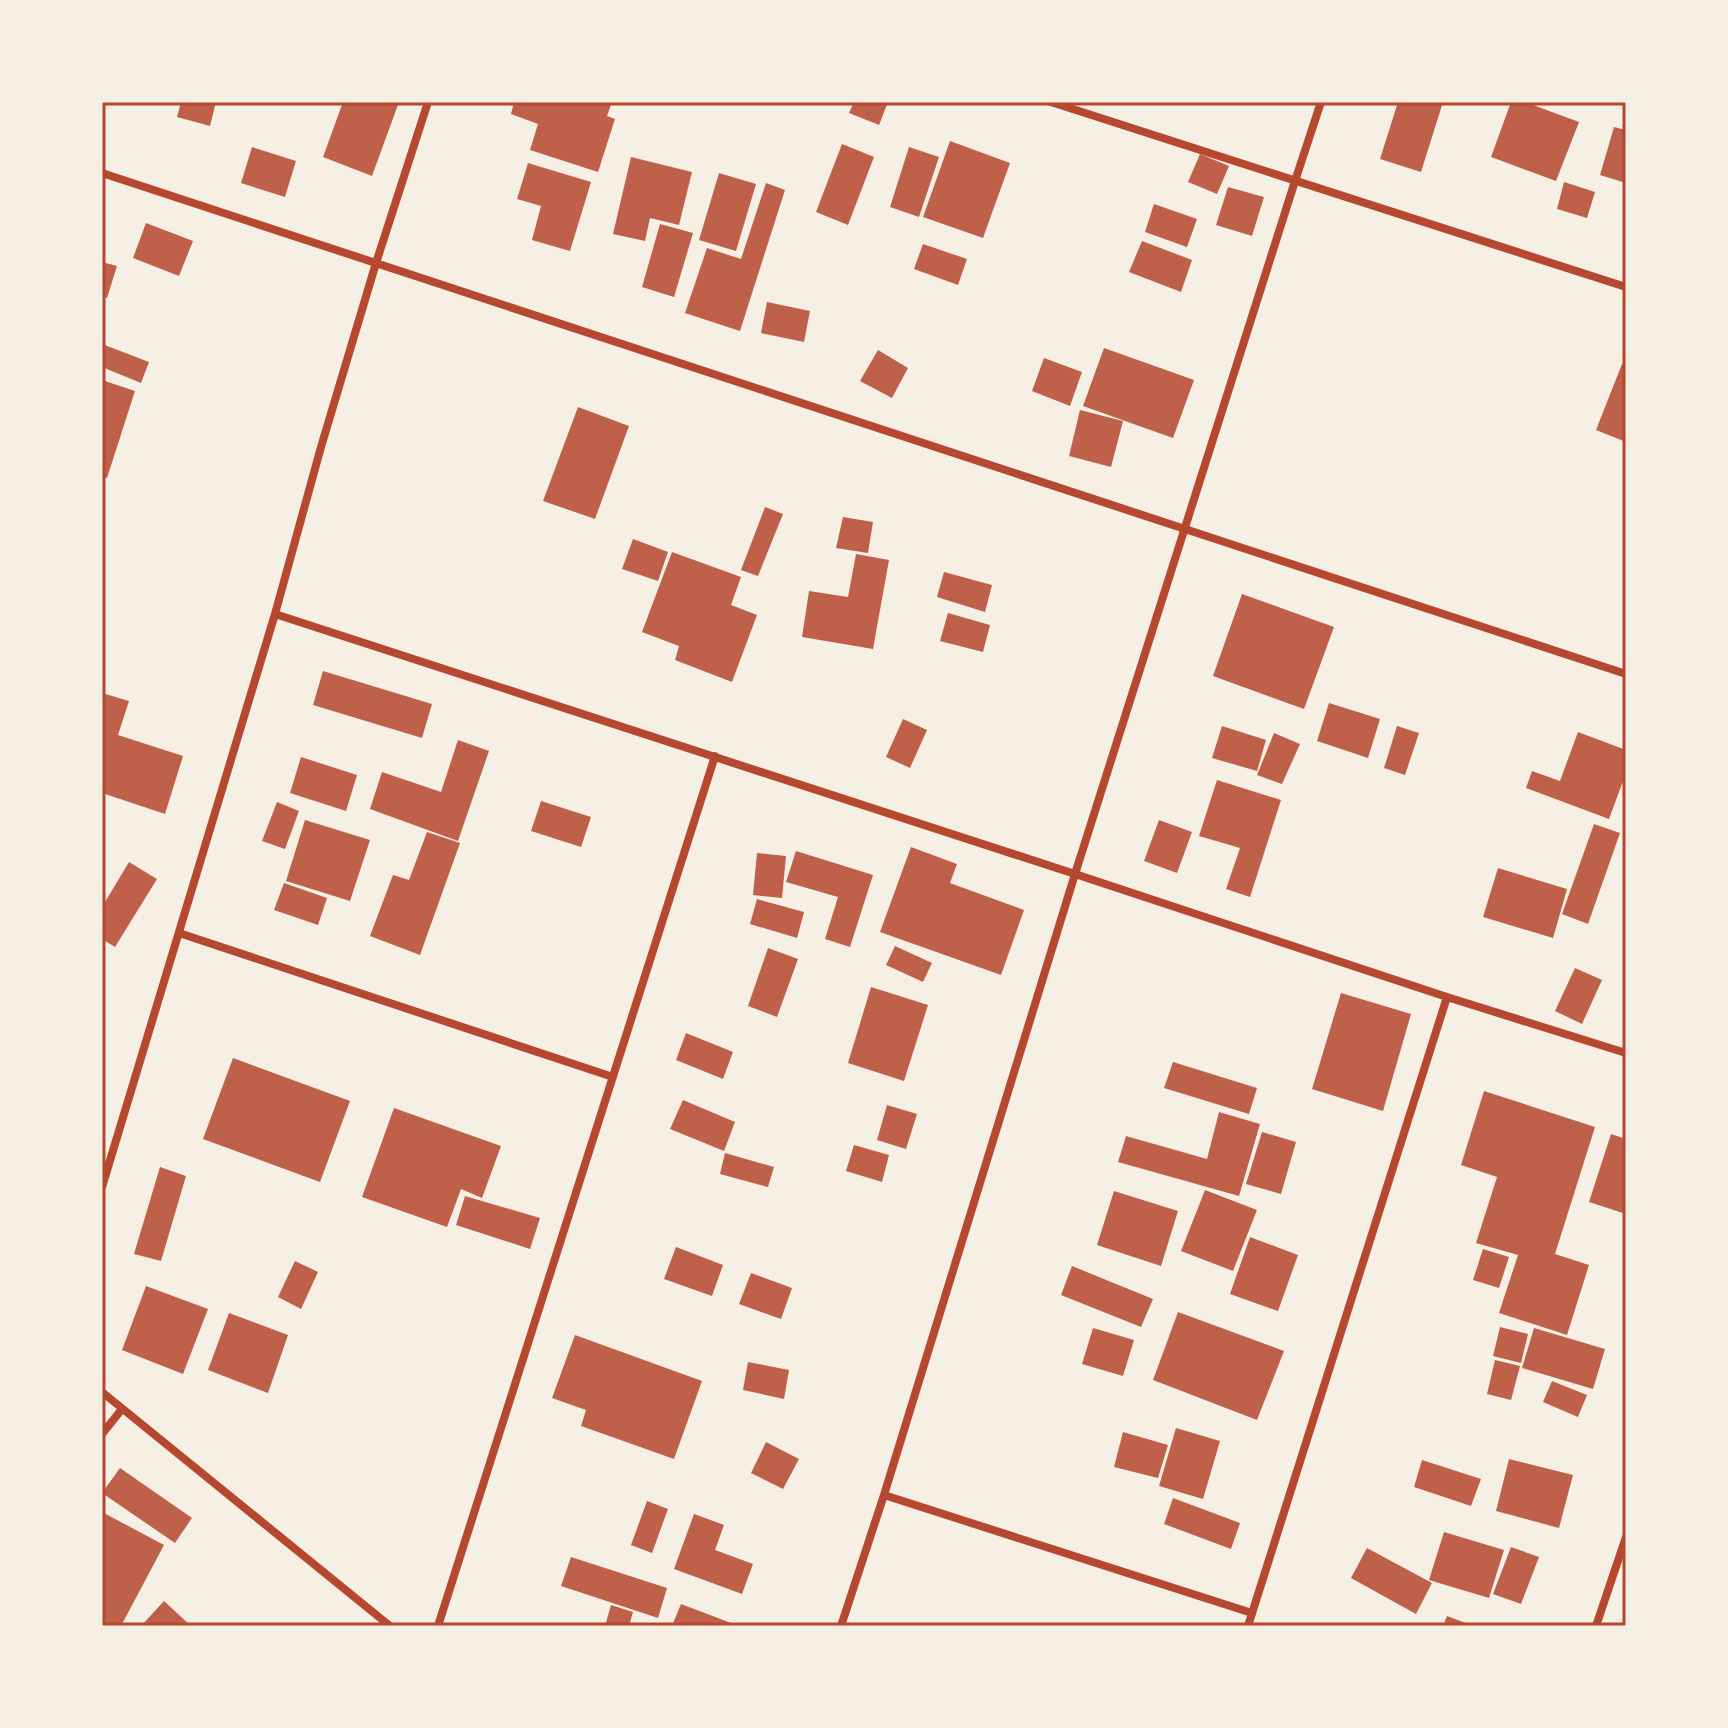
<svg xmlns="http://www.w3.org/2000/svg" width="1728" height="1728" font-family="'IBM Plex Sans',sans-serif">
  <rect width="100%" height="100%" fill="#f6efe4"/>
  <!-- building -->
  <path fill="#bf614a" d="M181 102H216L210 126 177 117Z
    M343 102H399L372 176 323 157Z
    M514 102H554L565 105 566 102H612L607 116 615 119 598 172 530 150 538 124 511 114Z
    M854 102H888L879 125 849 113Z
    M1398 102H1443L1421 172 1380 159Z
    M1511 102H1525L1579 122 1556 181 1491 157Z
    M1614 127 1626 130V183L1600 175Z
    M950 141 1010 163 983 238 923 217Z
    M842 144 874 157 848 225 816 212Z
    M252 147 296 161 285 197 241 183Z
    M909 147 939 157 919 217 890 207Z
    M1200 154 1229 166 1217 194 1188 182Z
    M631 157 692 172 679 225 650 218 645 241 613 234Z
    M528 163 591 182 570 251 532 240 541 206 517 199Z
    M719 173 756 184 736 251 699 240Z
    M1564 182 1595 192 1587 218 1557 209Z
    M766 183 785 190 740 331 685 313 707 248 741 259Z
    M1228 187 1264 197 1252 236 1216 225Z
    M1154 204 1197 219 1187 247 1145 232Z
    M146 223 193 241 179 276 133 258Z
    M660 224 693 233 674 297 642 287Z
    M1142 241 1192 260 1181 292 1129 272Z
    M923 244 967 259 958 285 914 269Z
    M102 262 117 266 107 298 102 297Z
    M767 302 810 311 804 342 761 333Z
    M102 344 149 362 141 383 102 367Z
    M1104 348 1194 380 1173 438 1083 406Z
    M878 350 908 368 892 398 860 381Z
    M1044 358 1082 372 1070 406 1032 391Z
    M1622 364 1626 365V442L1596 430Z
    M102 380 135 391 107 478 102 477Z
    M578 407 629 426 595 519 543 501Z
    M1080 410 1123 421 1111 467 1069 456Z
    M765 507 783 514 758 576 741 570Z
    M843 517 873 522 868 553 836 548Z
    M633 539 668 552 658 581 622 569Z
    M672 552 741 577 731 605 757 615 732 682 675 660 679 646 642 632Z
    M856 554 889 560 873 649 802 637 809 591 848 597Z
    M944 572 992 585 985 612 937 597Z
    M1242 594 1334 627 1304 709 1213 676Z
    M948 613 990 625 983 652 940 641Z
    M323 671 432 704 422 738 313 705Z
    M102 693 129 701 118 735 183 756 165 814 102 793Z
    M1329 703 1380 719 1368 758 1317 741Z
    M903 719 927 730 910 768 886 757Z
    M1222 726 1266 740 1257 771 1212 758Z
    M1397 726 1419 733 1405 775 1384 768Z
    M1578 732 1626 750V773L1609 819 1526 788 1532 771 1560 781Z
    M1274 733 1300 744 1282 784 1257 775Z
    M458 740 489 751 458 841 370 809 382 772 441 792Z
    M301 757 357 775 346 811 290 793Z
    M1217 780 1281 800 1250 897 1226 889 1240 848 1199 836Z
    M541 801 591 817 581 847 531 831Z
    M277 802 299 811 285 849 262 841Z
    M305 820 370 840 350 901 286 881Z
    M1159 820 1192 832 1177 873 1144 861Z
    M1594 824 1620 833 1588 924 1562 914Z
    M427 832 460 843 420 955 370 936 393 875 409 880Z
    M911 847 957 864 950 883 1024 910 1001 975 880 932Z
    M796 851 873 875 850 947 825 939 838 897 786 882Z
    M757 853 786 856 782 898 753 895Z
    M129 862 157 879 115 947 102 939V907Z
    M1498 868 1567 889 1553 938 1483 917Z
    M284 883 327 898 318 925 274 910Z
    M757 899 804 912 797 938 750 924Z
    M895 946 932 963 923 982 886 965Z
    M768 948 798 959 777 1017 748 1006Z
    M1575 968 1602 980 1582 1024 1555 1011Z
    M871 987 928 1005 904 1081 848 1063Z
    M1341 993 1411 1014 1383 1111 1312 1089Z
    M686 1033 733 1052 723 1079 676 1060Z
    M233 1058 350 1101 320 1182 203 1139Z
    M1173 1062 1257 1088 1249 1114 1164 1088Z
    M1484 1091 1595 1127 1555 1254 1589 1265 1567 1335 1499 1313 1518 1255 1476 1243 1497 1177 1461 1165Z
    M683 1100 735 1122 724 1151 670 1129Z
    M887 1105 917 1114 906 1149 877 1140Z
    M394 1108 501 1146 482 1198 461 1189 447 1227 362 1197Z
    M1219 1112 1260 1124 1239 1196 1118 1162 1126 1136 1207 1159Z
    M1262 1132 1296 1142 1281 1194 1246 1184Z
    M1611 1134 1626 1139V1214L1589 1202Z
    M854 1145 889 1155 882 1182 846 1171Z
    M725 1153 774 1167 768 1187 720 1174Z
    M160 1167 186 1176 161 1261 134 1254Z
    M1205 1190 1257 1210 1233 1271 1181 1251Z
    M1114 1191 1178 1211 1161 1266 1097 1245Z
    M465 1196 540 1218 530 1249 456 1225Z
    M1250 1237 1298 1255 1278 1311 1230 1294Z
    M676 1247 723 1265 712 1296 664 1279Z
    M1483 1249 1509 1257 1499 1288 1473 1280Z
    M295 1261 318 1272 301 1309 278 1297Z
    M1072 1266 1153 1299 1141 1327 1061 1295Z
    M751 1273 792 1288 781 1319 739 1304Z
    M146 1286 208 1309 183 1374 122 1350Z
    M1178 1312 1284 1351 1257 1420 1153 1380Z
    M229 1313 288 1335 268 1393 208 1370Z
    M1500 1327 1528 1334 1521 1363 1493 1356Z
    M1093 1328 1134 1340 1123 1376 1082 1364Z
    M1534 1328 1605 1349 1593 1389 1522 1368Z
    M575 1335 702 1381 674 1459 581 1426 586 1410 552 1398Z
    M1495 1360 1520 1366 1511 1400 1487 1394Z
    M748 1362 789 1370 784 1399 743 1390Z
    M1552 1381 1587 1395 1578 1417 1543 1402Z
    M1176 1428 1220 1441 1203 1499 1159 1486Z
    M1123 1432 1168 1445 1158 1478 1114 1467Z
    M766 1442 799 1459 783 1489 751 1473Z
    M1509 1459 1573 1475 1559 1528 1496 1511Z
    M1422 1460 1481 1479 1471 1506 1414 1487Z
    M120 1468 192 1518 175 1543 102 1493Z
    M1173 1498 1240 1523 1231 1549 1164 1524Z
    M647 1501 668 1509 652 1553 631 1545Z
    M102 1512 164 1545 121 1626H102Z
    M694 1514 724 1525 715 1550 753 1564 742 1594 674 1569Z
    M1444 1532 1504 1550 1489 1598 1429 1580Z
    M1511 1547 1539 1557 1521 1604 1493 1594Z
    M1367 1548 1432 1583 1416 1614 1351 1578Z
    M571 1557 667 1588 658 1618 561 1586Z
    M164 1601 191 1626H141Z
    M681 1604 739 1626H672Z
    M611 1605 633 1612 629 1626H605Z
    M1447 1616 1474 1626H1443Z"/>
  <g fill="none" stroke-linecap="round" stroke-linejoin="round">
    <!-- minor -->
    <path stroke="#b5482f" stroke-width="8" d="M1051 102 1626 287
      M102 173 1626 674
      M275 614 1075 874 1447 997 1626 1053
      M179 933 613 1077
      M102 1187 275 614 321 447 376 263 428 102
      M102 1392 390 1626
      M102 1434 122 1409
      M884 1495 1252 1613
      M438 1626 715 756
      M841 1626 884 1495 1075 874 1295 181 1321 102
      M1248 1626 1447 997
      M1596 1626 1626 1537"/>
  </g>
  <!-- border -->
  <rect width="1728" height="1728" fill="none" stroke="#f6efe4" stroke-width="208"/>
  <rect x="104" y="104" width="1520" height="1520" fill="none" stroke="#b5482f" stroke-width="3"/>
</svg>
